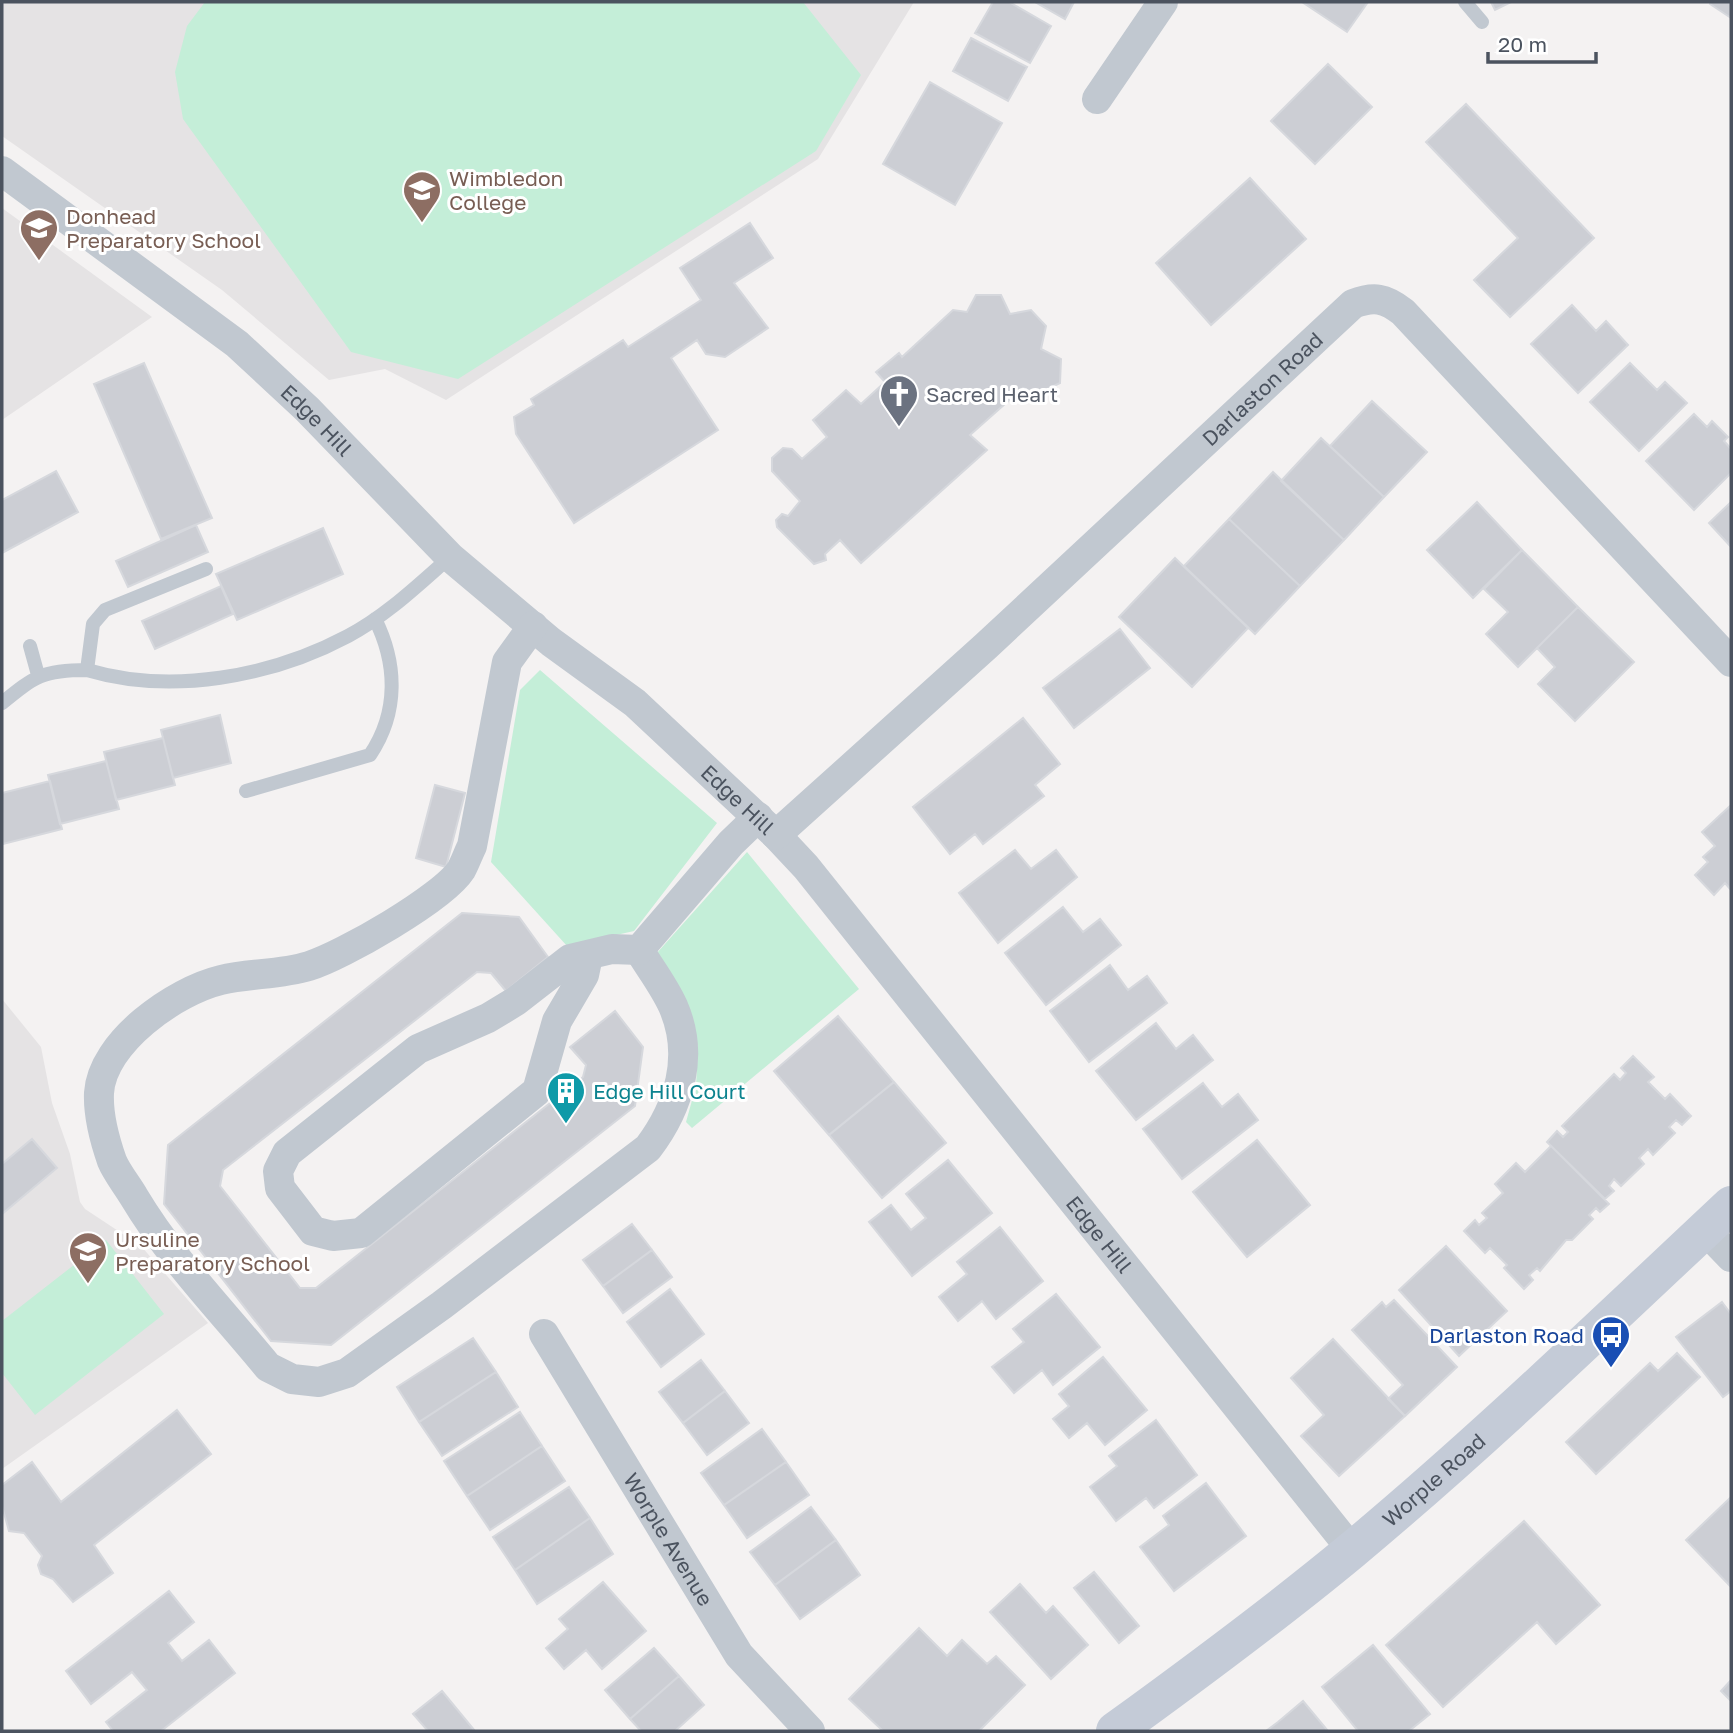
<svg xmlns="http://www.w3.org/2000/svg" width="1733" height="1733" font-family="'Golos Text',sans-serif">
  <rect width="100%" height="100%" fill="#f4f2f2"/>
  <!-- education -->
  <path fill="#e5e3e4" d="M2 2H914L818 159 446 400 385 369 329 380 222 290 2 136Z
    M2 208 152 317 2 420Z
    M2 999 41 1047 52 1103 70 1154 80 1202 85 1209 141 1246 208 1323 2 1469Z"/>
  <!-- green -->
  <path fill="#c4eed8" d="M205 2H803L861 75 816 151 458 379 351 352 183 119 175 72 187 26Z
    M540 670 717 823 634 931 567 946 491 862 520 690Z
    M747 852 859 989 692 1128 686 1122 696 1086 698 1046 656 954Z
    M106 1240 164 1314 35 1415 2 1373V1321Z"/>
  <!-- building -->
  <path fill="#ccced4" stroke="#d6d8dd" stroke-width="2" d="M993 2H1009L1051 26 1030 63 975 33Z
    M1035 2H1074L1065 19Z
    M1302 2H1368L1347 32Z
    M1491 2H1511L1495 10Z
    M1711 2H1731V18L1710 4Z
    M971 38 1027 67 1008 101 953 71Z
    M1328 64 1372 107 1315 164 1271 121Z
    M930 82 1002 123 955 205 883 164Z
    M1466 104 1594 238 1510 317 1474 280 1518 238 1426 142Z
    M1250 178 1306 239 1211 325 1156 263Z
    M750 223 773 258 734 283 768 328 725 357 706 354 697 340 671 358 718 430 574 523 516 434 514 417 534 405 531 399 623 340 628 347 701 300 680 268Z
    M976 295H1001L1010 314 1031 310 1046 326 1041 349 1061 359 1060 383 1037 394 1023 388 970 435 987 450 861 563 840 540 825 554 826 560 814 564 777 527 776 520 782 514 788 516 800 501 772 471V458L783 448 792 449 802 459 827 437 813 420 846 390 861 404 885 382 876 372 899 353 902 357 953 310 967 312Z
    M1572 305 1596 331 1606 321 1628 345 1578 393 1531 344Z
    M144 363 212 518 161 539 94 384Z
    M1630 363 1657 390 1665 382 1687 403 1639 451 1590 402Z
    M1372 401 1427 452 1384 497 1330 446Z
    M1694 414 1707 427 1712 421 1728 437 1724 441 1731 449V473L1694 510 1646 461Z
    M1321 438 1384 497 1344 540 1281 481Z
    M56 471 78 512 2 553V500Z
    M1273 472 1344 540 1300 586 1229 519Z
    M1477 502 1522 550 1473 598 1427 550Z
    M1731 502V547L1709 523Z
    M1229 519 1300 586 1255 634 1184 566Z
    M196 525 208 552 128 587 116 561Z
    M323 528 343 574 237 620 216 574Z
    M1522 550 1578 607 1518 667 1486 634 1508 612 1484 589Z
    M1175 558 1248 628 1192 687 1119 617Z
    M221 586 233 614 155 649 142 621Z
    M1578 607 1634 662 1575 721 1538 684 1555 667 1537 648Z
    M1120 629 1150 668 1074 728 1043 688Z
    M220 715 231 763 173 778 161 730Z
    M1023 718 1060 764 1035 785 1044 796 983 844 975 834 950 854 913 807Z
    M163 738 175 785 116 800 104 752Z
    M106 761 119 809 60 824 48 775Z
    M50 781 62 829 3 844 2 793Z
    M435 785 465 793 446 867 416 858Z
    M1731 805V890L1725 883 1714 895 1695 875 1708 862 1703 857 1715 846 1702 832Z
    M1015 850 1031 869 1056 850 1077 877 998 943 959 893Z
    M1063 907 1083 932 1100 919 1121 945 1046 1005 1005 953Z
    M462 913 519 917 548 957 506 991 491 973 477 972 223 1170 220 1186 300 1288H316L583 1077 586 1065 570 1047 615 1011 643 1047 635 1106 331 1345 271 1341 164 1204 168 1145Z
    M1110 965 1128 990 1147 976 1167 1003 1089 1062 1050 1011Z
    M838 1016 894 1082 829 1135 774 1071Z
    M1156 1023 1176 1049 1193 1035 1213 1060 1136 1120 1096 1071Z
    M1633 1056 1654 1077 1648 1082 1665 1099 1670 1094 1691 1116 1682 1125 1676 1120 1669 1127 1675 1133 1653 1155 1648 1149 1639 1158 1644 1164 1621 1186 1614 1179 1609 1186 1614 1191 1605 1199 1547 1142 1557 1131 1563 1137 1568 1132 1562 1126 1614 1074 1620 1080 1626 1073 1621 1068Z
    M894 1082 946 1143 882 1198 829 1135Z
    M1203 1083 1222 1107 1238 1094 1258 1120 1182 1179 1143 1129Z
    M32 1139 57 1168 2 1214V1164Z
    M1257 1140 1310 1205 1247 1257 1193 1192Z
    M1551 1146 1609 1204 1600 1212 1596 1208 1589 1215 1593 1219 1572 1240H1566L1540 1271 1537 1268 1529 1275 1533 1280 1524 1289 1504 1268 1507 1265 1490 1248 1485 1253 1464 1231 1475 1220 1479 1225 1487 1218 1482 1213 1503 1193 1495 1184 1516 1163 1525 1172Z
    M948 1160 992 1213 912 1276 869 1222 891 1205 911 1230 926 1218 906 1194Z
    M632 1224 652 1250 603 1286 583 1260Z
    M1000 1227 1043 1281 996 1319 982 1301 958 1321 939 1297 967 1274 957 1262Z
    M1446 1246 1507 1311 1459 1356 1399 1290Z
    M652 1250 672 1277 623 1313 603 1286Z
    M670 1289 704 1334 661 1367 627 1322Z
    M1056 1294 1100 1347 1053 1385 1042 1370 1014 1393 992 1367 1024 1342 1013 1329Z
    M1394 1300 1457 1367 1405 1416 1388 1399 1403 1385 1352 1330 1382 1302 1386 1307Z
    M1722 1302 1731 1314V1391L1723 1397 1676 1337Z
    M473 1338 496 1372 419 1422 397 1387Z
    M1333 1339 1405 1416 1339 1476 1301 1436 1324 1415 1291 1378Z
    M1677 1353 1700 1377 1596 1474 1566 1442 1650 1363 1658 1371Z
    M1103 1357 1147 1410 1105 1445 1087 1423 1069 1438 1053 1419 1069 1406 1059 1394Z
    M701 1360 725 1391 683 1423 659 1392Z
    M496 1372 518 1407 442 1456 419 1422Z
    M725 1391 749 1423 707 1455 683 1423Z
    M177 1410 211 1454 94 1545 113 1573 73 1602 53 1579 41 1574 38 1565 42 1556 24 1533 9 1531 2 1506V1485L32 1462 61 1502Z
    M520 1412 542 1446 467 1496 444 1461Z
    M1156 1420 1197 1475 1154 1508 1146 1498 1116 1521 1090 1487 1117 1466 1109 1456Z
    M762 1429 786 1462 724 1505 701 1473Z
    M542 1446 565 1481 490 1530 467 1496Z
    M786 1462 809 1495 747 1538 724 1505Z
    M1206 1483 1246 1536 1174 1591 1140 1547 1169 1525 1163 1516Z
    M569 1487 590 1518 515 1570 493 1537Z
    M1731 1497V1587L1686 1540Z
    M811 1507 836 1540 775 1585 750 1552Z
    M590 1518 613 1554 537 1604 515 1570Z
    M1524 1521 1600 1605 1556 1644 1537 1622 1443 1707 1386 1645Z
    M836 1540 860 1575 800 1619 775 1585Z
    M1094 1572 1139 1626 1119 1643 1074 1588Z
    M603 1582 646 1631 602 1669 586 1650 564 1669 546 1648 568 1629 559 1619Z
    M1020 1584 1046 1613 1053 1606 1088 1645 1051 1679 990 1612Z
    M169 1591 194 1622 168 1643 182 1661 209 1640 235 1673 161 1731H113L106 1722 147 1690 132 1672 91 1704 66 1671Z
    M919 1628 947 1656 962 1640 987 1664 996 1656 1025 1685 979 1731H883L849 1699Z
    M1373 1645 1430 1714 1409 1731H1358L1322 1687Z
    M654 1648 679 1676 630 1719 605 1690Z
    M679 1676 704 1705 675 1731H641L630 1719Z
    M1731 1680V1701L1721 1691Z
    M442 1691 475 1731H428L413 1714Z
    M1303 1701 1328 1731H1266L1278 1722Z"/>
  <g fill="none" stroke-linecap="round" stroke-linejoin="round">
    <!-- service -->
    <path stroke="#c1c8d0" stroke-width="14" d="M1465 2 1482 22
      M206 569 105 610 93 624 87 670C171 695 271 677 348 636 386 616 418 585 450 557
      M30 646 38 675
      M2 703C35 676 43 670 87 670
      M246 791 370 755C399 712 397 663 375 619"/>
    <!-- minor -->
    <g stroke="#c1c8d0" stroke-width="30">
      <path d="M1097 99 1163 2"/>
      <path id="s1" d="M2 171 237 344 307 409 450 557 551 642 635 703 776 835 806 867 1352 1550"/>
      <path d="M533 626 507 662 472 846C468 854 465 863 461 870 443 898 342 956 309 966 280 975 250 973 221 980 175 991 102 1042 99 1093 98 1115 105 1141 112 1161 117 1173 127 1185 134 1197 171 1259 223 1312 268 1367L292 1379 319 1382 347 1373 442 1305 648 1148C679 1107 695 1056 673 1006 664 986 650 968 639 950"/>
      <path id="s2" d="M776 835 986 646 1353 304C1374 296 1385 298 1403 312L1731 662"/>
      <path d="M588 956 584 975 557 1021 537 1091 361 1233 333 1236 313 1231 280 1188 278 1171 287 1153 418 1049 488 1018 516 1001 570 959 612 949 639 950 731 843 758 817"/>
      <path d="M1705 1230 1731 1257"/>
      <path id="s3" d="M544 1334 739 1655 810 1731"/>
    </g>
    <!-- secondary -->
    <path stroke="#c4cbd7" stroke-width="38" id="s4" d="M1115 1731C1195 1673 1275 1614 1351 1551 1482 1442 1606 1322 1731 1205"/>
  </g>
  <!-- icons -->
  <defs>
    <symbol id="school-pin" viewBox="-11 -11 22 30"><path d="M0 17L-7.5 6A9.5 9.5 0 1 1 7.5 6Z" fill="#8d6e63" stroke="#fff"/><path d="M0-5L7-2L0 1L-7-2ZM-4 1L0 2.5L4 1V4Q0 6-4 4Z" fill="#fff"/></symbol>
    <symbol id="church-pin" viewBox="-11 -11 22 30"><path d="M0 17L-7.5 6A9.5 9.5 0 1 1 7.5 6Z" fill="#6b7280" stroke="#fff"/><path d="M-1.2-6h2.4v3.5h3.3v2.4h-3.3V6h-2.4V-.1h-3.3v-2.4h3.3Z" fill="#fff"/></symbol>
    <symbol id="building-pin" viewBox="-11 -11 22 30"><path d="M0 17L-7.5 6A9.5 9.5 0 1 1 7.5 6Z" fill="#0f9aa8" stroke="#fff"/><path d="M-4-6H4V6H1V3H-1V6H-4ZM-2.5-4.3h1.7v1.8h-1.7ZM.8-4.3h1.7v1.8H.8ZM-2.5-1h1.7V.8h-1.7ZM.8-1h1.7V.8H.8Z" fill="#fff"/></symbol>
    <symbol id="bus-pin" viewBox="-11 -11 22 30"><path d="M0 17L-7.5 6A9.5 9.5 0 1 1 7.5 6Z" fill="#1a4fb4" stroke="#fff"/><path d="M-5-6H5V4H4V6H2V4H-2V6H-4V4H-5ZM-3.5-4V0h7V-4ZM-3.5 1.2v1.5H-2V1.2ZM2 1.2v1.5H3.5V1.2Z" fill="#fff"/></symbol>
  </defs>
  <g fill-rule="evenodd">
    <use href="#school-pin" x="400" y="168" width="44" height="60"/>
    <use href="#school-pin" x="17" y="206" width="44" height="60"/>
    <use href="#church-pin" x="877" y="372" width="44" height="60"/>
    <use href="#building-pin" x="544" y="1069" width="44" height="60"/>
    <use href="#school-pin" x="66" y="1229" width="44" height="60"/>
    <use href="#bus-pin" x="1589" y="1313" width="44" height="60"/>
  </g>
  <g text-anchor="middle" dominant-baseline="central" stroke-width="6" stroke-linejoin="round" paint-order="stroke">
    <!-- education labels -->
    <g font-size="21" fill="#785e54" stroke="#fff" text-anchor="start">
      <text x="449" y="178">Wimbledon<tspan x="449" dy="24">College</tspan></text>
      <text x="66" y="216">Donhead<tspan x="66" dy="24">Preparatory School</tspan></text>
      <text x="115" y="1239">Ursuline<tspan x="115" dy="24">Preparatory School</tspan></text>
    </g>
    <!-- street labels -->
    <g font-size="21" fill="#4b535f" stroke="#fff">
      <text stroke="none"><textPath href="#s2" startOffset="660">Darlaston Road</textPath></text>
      <text stroke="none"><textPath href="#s1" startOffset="402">Edge Hill</textPath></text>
      <text stroke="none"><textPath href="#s1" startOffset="970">Edge Hill</textPath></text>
      <text stroke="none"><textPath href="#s1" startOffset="1536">Edge Hill</textPath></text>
      <text stroke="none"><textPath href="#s4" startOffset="406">Worple Road</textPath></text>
      <text stroke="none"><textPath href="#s3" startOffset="240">Worple Avenue</textPath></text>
    </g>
    <!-- worship labels -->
    <g font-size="21" fill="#5b616d" stroke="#fff" text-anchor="start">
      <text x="926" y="394">Sacred Heart</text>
    </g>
    <!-- culture labels -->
    <g font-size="21" fill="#0d838f" stroke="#fff" text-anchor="start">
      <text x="593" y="1091">Edge Hill Court</text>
    </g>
    <!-- transit labels -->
    <g font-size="21" fill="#164399" stroke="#fff" text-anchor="end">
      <text x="1584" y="1335">Darlaston Road</text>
    </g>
  </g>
  <!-- border -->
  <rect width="1733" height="1733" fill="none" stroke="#4b535f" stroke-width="7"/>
  <!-- scale -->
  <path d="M1488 52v10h108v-10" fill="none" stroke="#4b535f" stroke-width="3.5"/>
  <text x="1498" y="52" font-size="21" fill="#4b535f" stroke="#ffffff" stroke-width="5" paint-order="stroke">20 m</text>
</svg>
